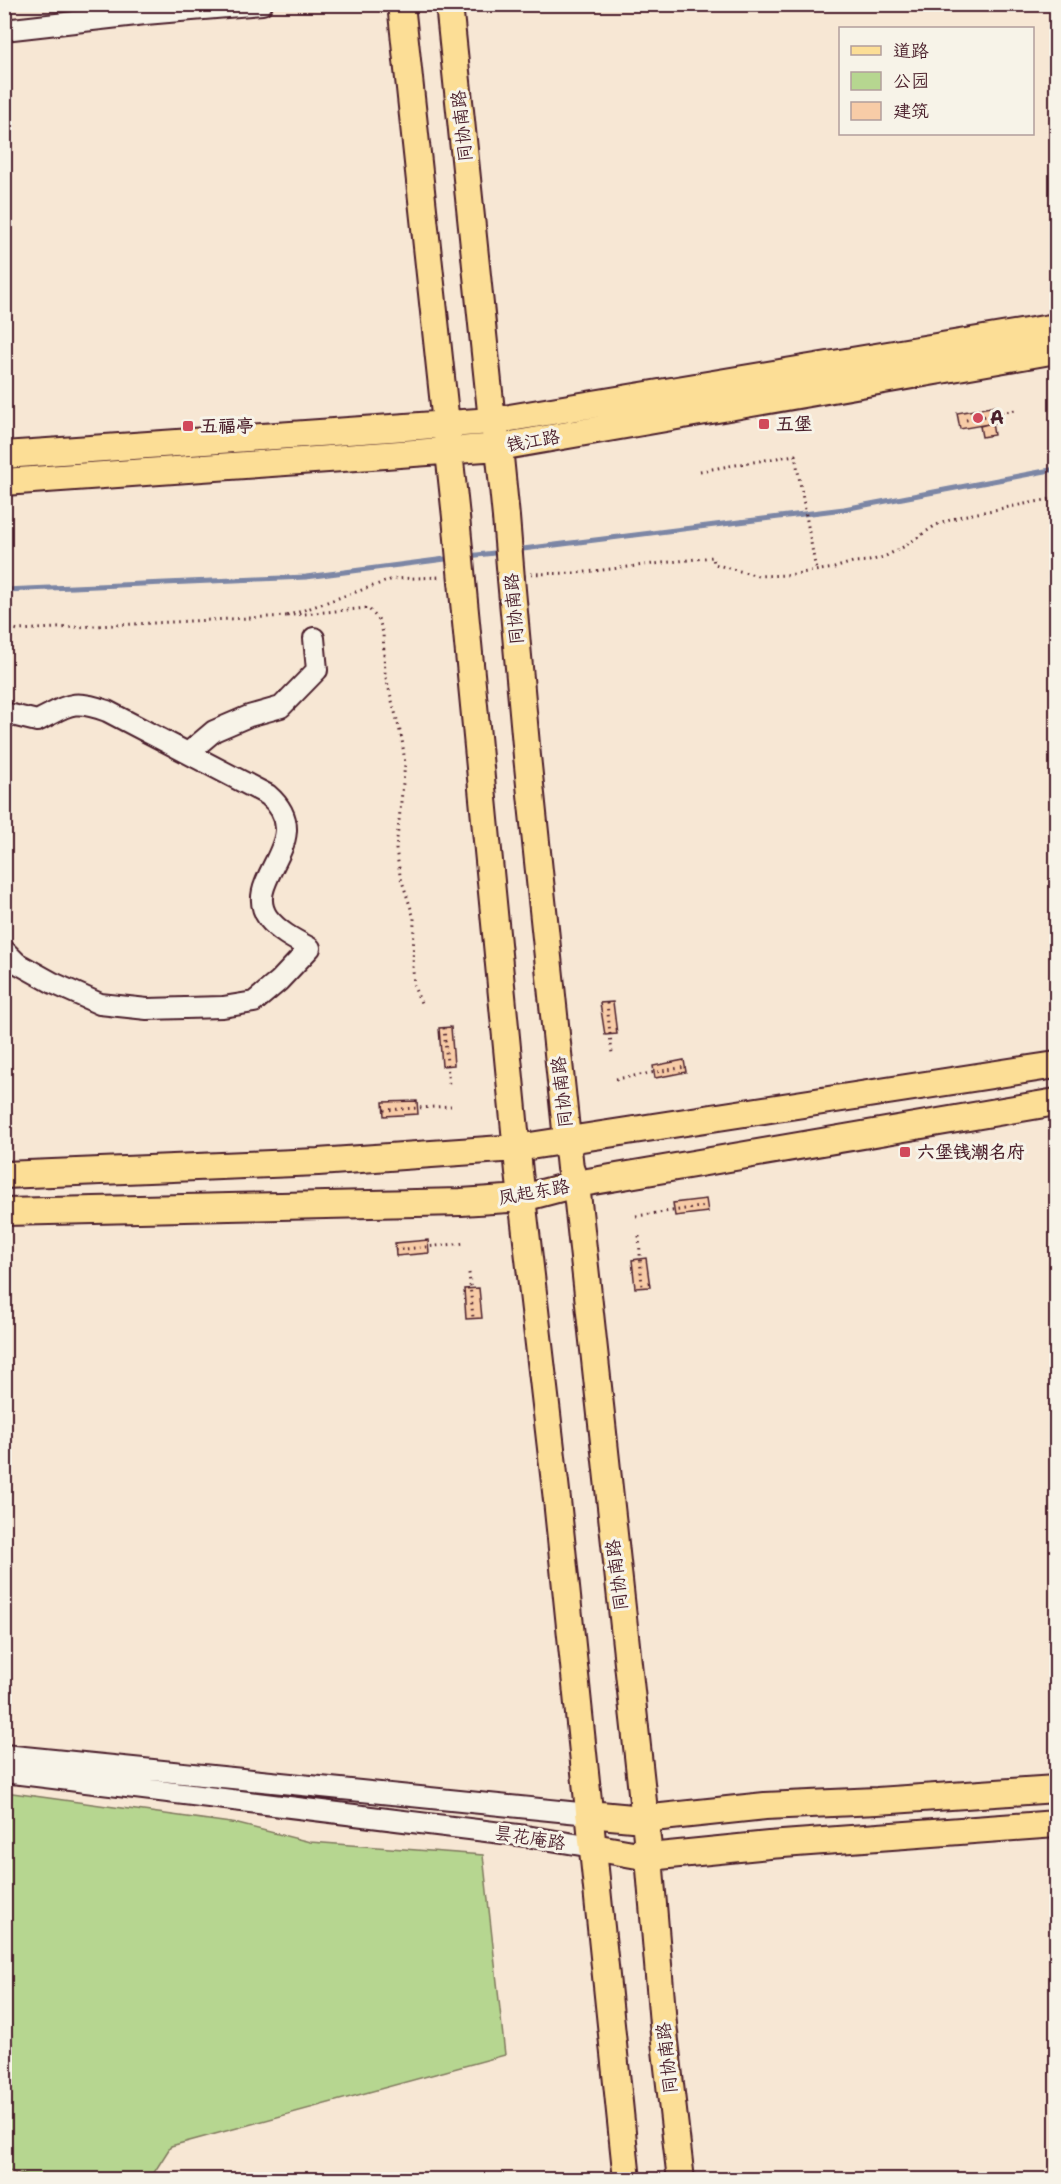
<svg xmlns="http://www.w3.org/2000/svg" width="1061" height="2184" font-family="'Shantell Sans','LXGW WenKai TC',sans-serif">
  <rect width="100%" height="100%" fill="#f7e7d4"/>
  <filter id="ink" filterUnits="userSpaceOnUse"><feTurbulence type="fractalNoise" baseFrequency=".0167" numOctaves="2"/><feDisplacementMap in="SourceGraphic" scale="12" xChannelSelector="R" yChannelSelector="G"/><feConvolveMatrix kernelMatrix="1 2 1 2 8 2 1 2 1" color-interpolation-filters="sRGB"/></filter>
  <g filter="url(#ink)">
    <!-- green -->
    <path fill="#b6d690" stroke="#807a5e" stroke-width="1.5" d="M5 1792 238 1824 310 1842 483 1855 505 2055 171 2146 150 2179H38L5 2170Z"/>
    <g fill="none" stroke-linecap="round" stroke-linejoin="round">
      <!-- stream -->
      <path stroke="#7b86a5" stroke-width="5" d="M515 550 844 509 1056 469
        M468 556 503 552
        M4 590 306 577 453 558"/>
    </g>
    <!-- building -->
    <path fill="#f8cca7" stroke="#4a1f2b" stroke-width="1.5" d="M996 406 1000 422 960 429 957 413Z
      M992 423 994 435 982 437 980 426Z
      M613 1002 617 1034 605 1035 600 1003Z
      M451 1027 454 1065 442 1066 439 1028Z
      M684 1060 686 1072 655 1078 653 1066Z
      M417 1101 418 1114 384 1116 383 1102Z
      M706 1199 708 1212 675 1216 673 1203Z
      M428 1240 429 1253 396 1256 395 1243Z
      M646 1258 650 1287 635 1288 632 1260Z
      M479 1288 482 1318 466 1319 464 1289Z"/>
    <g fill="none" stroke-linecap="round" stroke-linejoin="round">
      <defs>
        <path id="minor" d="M4 30 145 14 262 4
          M4 713 37 721C68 706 71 698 107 711L268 795C320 840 240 879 268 918 279 932 295 940 310 948L279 981 254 1002 223 1007 147 1009 100 1004 53 983 17 963 4 950
          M188 753 214 731 249 716 281 707 317 670 314 638
          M4 1755 589 1814
          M4 1772 526 1836 593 1847"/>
        <path id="major" d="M401 4 456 517
          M449 4 492 421 499 447 506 517
          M4 455 492 421 1056 327
          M4 482 499 447 1056 350
          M511 579 527 756 570 1168 576 1184 649 1857 663 2024 681 2180
          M462 581 519 1172 557 1500 627 2180
          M4 1175 318 1162 517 1148 1056 1065
          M4 1212 461 1202 523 1198 576 1184 1056 1102
          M589 1814 643 1819 765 1806 877 1801 1056 1789
          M593 1847 649 1857 769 1845 1056 1824"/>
      </defs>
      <!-- minor casing -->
      <use href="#minor" stroke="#4a1f2b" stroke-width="24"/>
      <!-- major casing -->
      <use href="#major" stroke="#4a1f2b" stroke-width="30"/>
      <!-- path -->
      <path stroke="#4a1f2b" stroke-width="3" stroke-dasharray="1.5 4.5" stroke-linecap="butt" d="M966 420 1016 410
        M700 471 795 455 816 570
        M531 574 577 573 713 557 714 564 758 576 788 575 834 568 853 562 869 561 884 557 905 546 936 525 962 516 1056 498
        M293 615 368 608 379 620 383 633 385 674 402 739 405 764 396 849 400 875 414 918 413 971 414 987 422 1005
        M287 616 393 579 441 577
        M4 626 18 630 287 616
        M607 1003 612 1054
        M444 1028 449 1086
        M616 1079 685 1067
        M384 1110 451 1106
        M636 1216 707 1206
        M639 1236 642 1288
        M395 1250 466 1243
        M469 1273 473 1318"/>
      <!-- minor -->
      <use href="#minor" stroke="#f7f3e8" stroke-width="20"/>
      <!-- major -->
      <use href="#major" stroke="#fcde96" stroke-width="26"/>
      <defs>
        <path id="major-bridge" d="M456 517 462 581
          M506 517 511 579"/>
      </defs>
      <!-- major-bridge casing -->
      <use href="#major-bridge" stroke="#4a1f2b" stroke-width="30" stroke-linecap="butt"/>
      <!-- major-bridge -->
      <use href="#major-bridge" stroke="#fcde96" stroke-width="26"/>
    </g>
  </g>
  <!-- markers -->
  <g fill="#d1495b" stroke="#f7f3e8" stroke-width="2">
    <circle cx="978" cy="418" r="6"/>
    <rect x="758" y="418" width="12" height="12" rx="3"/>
    <rect x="182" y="420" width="12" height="12" rx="3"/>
    <rect x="899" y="1146" width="12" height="12" rx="3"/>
  </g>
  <g text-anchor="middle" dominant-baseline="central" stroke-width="6" stroke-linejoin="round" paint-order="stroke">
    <!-- street labels -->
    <g font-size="18" fill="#4a1f2b" stroke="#f7f3e8">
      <text transform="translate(462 126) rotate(-96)">同协南路</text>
      <text transform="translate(533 441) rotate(-10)">钱江路</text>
      <text transform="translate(514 609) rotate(-95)">同协南路</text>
      <text transform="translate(562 1092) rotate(-96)">同协南路</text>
      <text transform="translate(534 1192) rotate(-10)">凤起东路</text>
      <text transform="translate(617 1575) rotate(-97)">同协南路</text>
      <text transform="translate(530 1838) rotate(9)">昙花庵路</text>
      <text transform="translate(667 2058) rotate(-96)">同协南路</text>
    </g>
    <!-- poi labels -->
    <g font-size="18" font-weight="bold" fill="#4a1f2b" stroke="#f7f3e8" text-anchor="start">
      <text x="990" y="418">A</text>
      <text x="776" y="424">五堡</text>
      <text x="200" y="426">五福亭</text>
      <text x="917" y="1152">六堡钱潮名府</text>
    </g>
  </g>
  <!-- margin -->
  <rect width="1061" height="2184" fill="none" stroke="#f7f3e8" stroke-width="24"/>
  <rect x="12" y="12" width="1037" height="2160" fill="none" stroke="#4a1f2b" stroke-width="2" filter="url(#ink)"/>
  <!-- legend -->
  <rect x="839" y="27" width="195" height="108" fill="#f7f3e8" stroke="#b29e9c" stroke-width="1.5"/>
  <rect x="851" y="46" width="30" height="9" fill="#fcde96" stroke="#b29e9c" stroke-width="1.5"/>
  <text x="893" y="57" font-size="18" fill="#4a1f2b">道路</text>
  <rect x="851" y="72" width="30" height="18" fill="#b6d690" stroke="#b29e9c" stroke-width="1.5"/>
  <text x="893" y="87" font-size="18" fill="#4a1f2b">公园</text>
  <rect x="851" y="102" width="30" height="18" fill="#f8cca7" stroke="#b29e9c" stroke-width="1.5"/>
  <text x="893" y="117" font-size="18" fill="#4a1f2b">建筑</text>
</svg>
